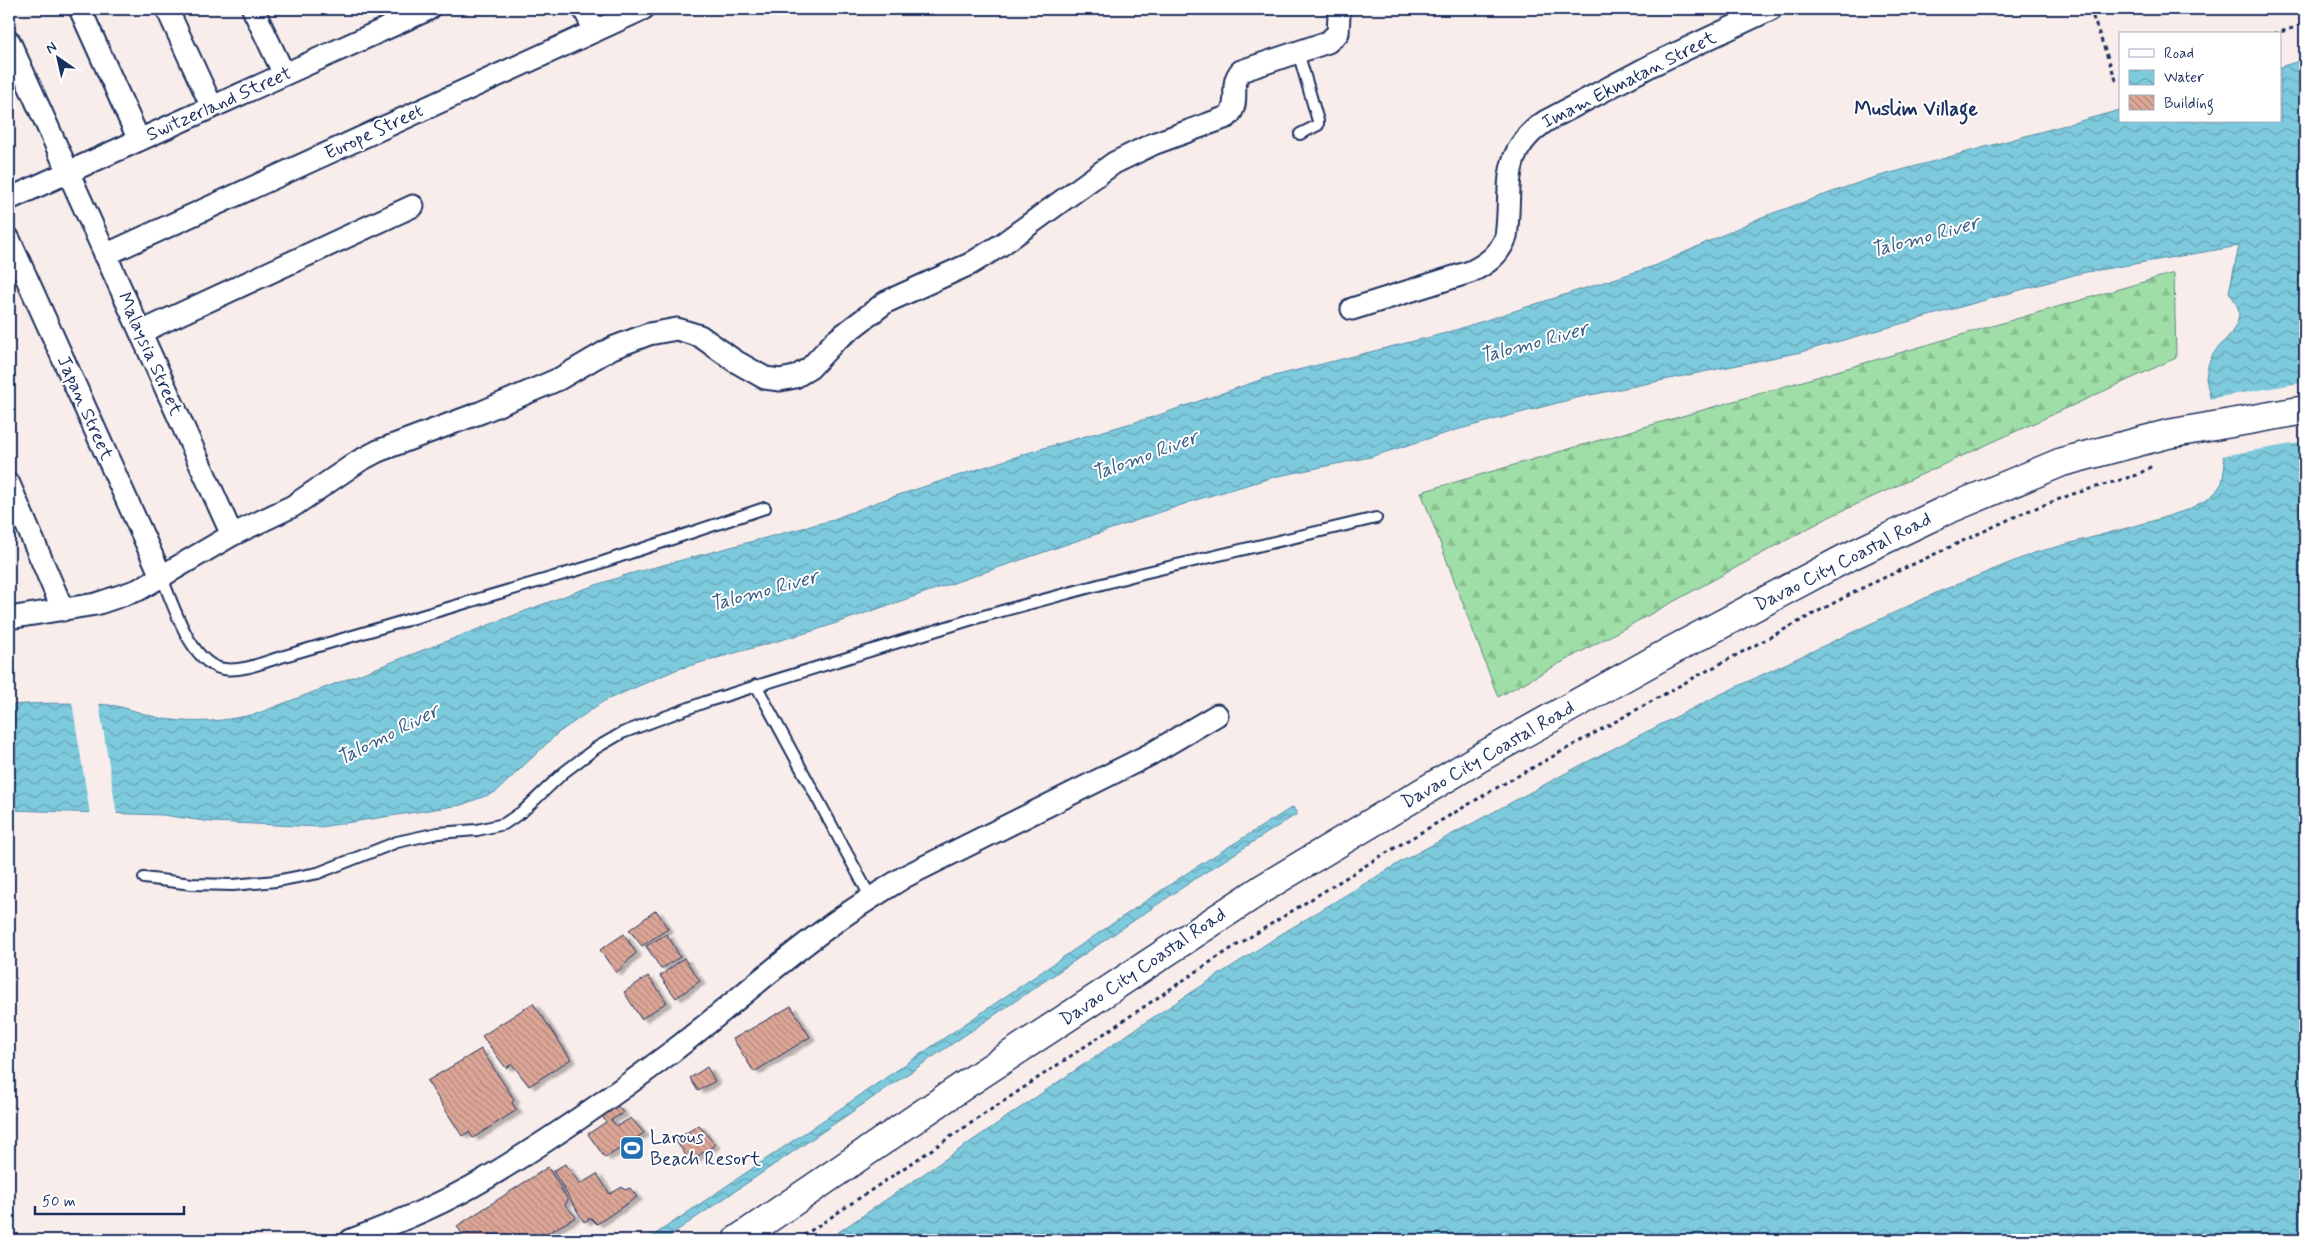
<svg xmlns="http://www.w3.org/2000/svg" width="2314" height="1249" font-family="Mynerve,sans-serif">
  <defs>
    <pattern id="forest-firs" width="22" height="20" patternUnits="userSpaceOnUse" patternTransform="scale(1.25)"><rect width="22" height="20" fill="#9fdea6"/><path d="M5 1l3.5 6h-7zM16 11l3.5 6h-7z" fill="#88bf91"/></pattern>
    <pattern id="water-waves" width="16" height="10" patternUnits="userSpaceOnUse" patternTransform="scale(1.25)"><rect width="16" height="10" fill="#7ecadd"/><path d="M0 5q4-4 8 0t8 0" fill="none" stroke="#66a4b6"/></pattern>
    <pattern id="building-back-hatch" width="6" height="6" patternUnits="userSpaceOnUse" patternTransform="scale(1.25)"><rect width="6" height="6" fill="#dda696"/><path d="M-1 5l2 2M0 0l6 6M5-1l2 2" fill="none" stroke="#b2887e"/></pattern>
    <filter id="shadow"><feDropShadow dx="5.5" dy="3" stdDeviation="1" flood-color="#0004"/></filter>
  </defs>
  <rect width="100%" height="100%" fill="#f8edea"/>
  <filter id="ink" filterUnits="userSpaceOnUse"><feTurbulence type="fractalNoise" baseFrequency=".02" numOctaves="2"/><feDisplacementMap in="SourceGraphic" scale="10" xChannelSelector="R" yChannelSelector="G"/><feConvolveMatrix kernelMatrix="1 2 1 2 8 2 1 2 1" color-interpolation-filters="sRGB"/></filter>
  <g filter="url(#ink)">
    <!-- forest -->
    <path fill="url(#forest-firs)" stroke="#5d8682" d="M2174 273 2176 358 1829 517 1498 697 1421 492Z"/>
    <!-- water -->
    <path fill="url(#water-waves)" stroke="#568caa" d="M2305 59V1240H827L1143 1024 1283 933 1404 860 1583 764 1717 696 1938 592 2034 553 2149 522 2187 510 2206 500 2215 493 2222 483 2225 464 2206 379C2207 368 2209 359 2216 350 2225 340 2239 328 2239 313 2238 305 2233 298 2229 292L2239 246 2081 273 1801 352 1576 398 1456 430 1370 457 1274 477 1199 499 813 631 678 669 604 701 558 733 496 792 461 805 320 827 211 822 163 815 9 810V705C42 703 76 702 109 705 128 707 146 716 165 719 198 724 224 721 256 714L575 592 629 574 829 521 880 501 1040 449 1153 417 1266 378 1446 333 1657 265 1762 217 1869 179 2120 110V121H2280V67Z
      M1293 807 1297 814 1198 877 663 1240H647L1193 869Z"/>
    <!-- pier -->
    <path fill="#f8edea" d="M2305 382V442L2221 456 2208 399Z
      M72 702 99 703 117 815 90 814Z"/>
    <!-- building -->
    <path fill="url(#building-back-hatch)" stroke="#1b2f5e" filter="url(#shadow)" d="M656 910 668 929 642 946 629 930Z
      M624 934 636 953 616 973 600 950Z
      M667 934 680 957 661 969 646 946Z
      M684 958 700 981 676 998 660 976Z
      M648 976 667 1002 641 1019 624 992Z
      M533 1003 571 1059 529 1086 512 1064 506 1068 482 1036Z
      M791 1006 810 1037 754 1072 733 1039Z
      M481 1049 514 1099 512 1103 517 1110 473 1138 469 1132 462 1136 427 1081Z
      M707 1067 715 1081 698 1091 690 1078Z
      M617 1105 623 1113 611 1120 617 1126 631 1118 644 1133 605 1158 588 1134 606 1122 601 1114Z
      M699 1125 715 1145 690 1161 675 1140Z
      M565 1164 580 1184 597 1174 610 1194 622 1187 625 1190 630 1188 637 1197 597 1224 591 1218 584 1222 553 1171Z
      M548 1167 568 1200 565 1205 576 1217 536 1240H466L457 1226Z"/>
    <g fill="none" stroke-linecap="round" stroke-linejoin="round">
      <defs>
        <path id="service" d="M1298 52 1318 121V125L1300 134
          M162 578C174 606 191 665 224 669 242 672 264 662 281 657L588 567 765 508
          M756 685 871 898
          M144 878 192 884 233 885 276 881 318 873 397 842 438 833 477 830 504 824 523 811 563 773 596 748 622 733 705 702 976 618 1143 573 1376 518"/>
        <path id="minor" d="M80 9 139 140
          M167 9 212 107
          M253 9 284 74
          M584 9 595 31
          M9 41 232 535
          M9 199 429 9
          M9 239 162 578
          M105 255 643 9
          M1352 309 1470 272C1487 264 1499 255 1506 237 1513 187 1498 153 1546 121L1652 65 1771 9
          M141 332 413 206
          M9 484 63 610
          M9 618 96 604 138 590 232 535 293 506 359 461 378 451 482 412 559 379 612 348 649 334 677 329 700 336 735 361 765 378 780 380 795 377 810 368 835 341 886 302 970 264 1001 245 1114 163 1153 144 1227 117C1242 104 1228 85 1241 71L1328 42 1338 33 1339 15 1338 9
          M351 1240C397 1223 443 1204 485 1179 550 1140 613 1096 673 1051 725 1011 774 966 827 928 852 909 879 893 906 876L1149 755 1217 715"/>
        <path id="primary" d="M737 1240 966 1084 1265 887 1481 757 1671 651 1844 559 1942 512 2062 462 2168 434 2305 410"/>
      </defs>
      <!-- service casing -->
      <use href="#service" stroke="#1b2f5e" stroke-width="14"/>
      <!-- minor casing -->
      <use href="#minor" stroke="#1b2f5e" stroke-width="25"/>
      <!-- primary casing -->
      <use href="#primary" stroke="#1b2f5e" stroke-width="31"/>
      <!-- path -->
      <path stroke="#1b2f5e" stroke-width="3" stroke-dasharray="4 4" stroke-linecap="butt" d="M2090 9 2116 80 2120 79
        M2274 34 2305 24
        M797 1240 1221 955 1381 856 1498 787 1688 681 1860 589 2025 512 2073 494 2137 475 2152 466"/>
      <!-- service -->
      <use href="#service" stroke="#fff" stroke-width="10"/>
      <!-- minor -->
      <use href="#minor" stroke="#fff" stroke-width="21"/>
      <!-- primary -->
      <use href="#primary" stroke="#fff" stroke-width="28"/>
    </g>
  </g>
  <!-- icons -->
  <defs>
    <symbol id="stadium-square" viewBox="-11 -11 22 22"><rect x="-9" y="-9" width="18" height="18" rx="4" fill="#1f6fb2" stroke="#fff"/><path d="M0-5a6.5 5 0 1 0 0 10a6.5 5 0 1 0 0-10ZM-3.5-1.8h7v3.6h-7Z" fill="#fff"/></symbol>
  </defs>
  <g fill-rule="evenodd">
    <use href="#stadium-square" x="618" y="1134" width="28" height="28"/>
  </g>
  <g text-anchor="middle" dominant-baseline="central" stroke-width="4" stroke-linejoin="round" paint-order="stroke">
    <!-- street labels -->
    <g font-size="19" fill="#1b2f5e" stroke="#fff">
      <text transform="translate(1629 80) rotate(-27)">Imam Ekmatan Street</text>
      <text transform="translate(219 104) rotate(-24)">Switzerland Street</text>
      <text transform="translate(374 132) rotate(-25)">Europe Street</text>
      <text transform="translate(150 354) rotate(66)">Malaysia Street</text>
      <text transform="translate(85 408) rotate(66)">Japan Street</text>
      <text transform="translate(1843 562) rotate(-27)">Davao City Coastal Road</text>
      <text transform="translate(1488 755) rotate(-30)">Davao City Coastal Road</text>
      <text transform="translate(1143 967) rotate(-34)">Davao City Coastal Road</text>
    </g>
    <!-- poi labels -->
    <g font-size="19" fill="#1b2f5e" stroke="#fff" text-anchor="start">
      <text x="650" y="1137">Larous<tspan x="650" dy="22">Beach Resort</tspan></text>
    </g>
    <!-- neighbourhood labels -->
    <g font-size="20" font-weight="bold" fill="#1b2f5e" stroke="#fff">
      <text x="1916" y="109">Muslim Village</text>
    </g>
    <!-- water labels -->
    <g font-size="20" font-style="italic" fill="#395e84" stroke="#fff">
      <text transform="translate(1925 237) rotate(-15)">Talomo River</text>
      <text transform="translate(1534 343) rotate(-15)">Talomo River</text>
      <text transform="translate(1145 456) rotate(-20)">Talomo River</text>
      <text transform="translate(764 591) rotate(-15)">Talomo River</text>
      <text transform="translate(388 735) rotate(-27)">Talomo River</text>
    </g>
  </g>
  <!-- margin -->
  <rect width="2314" height="1249" fill="none" stroke="#fff" stroke-width="30"/>
  <rect x="15" y="15" width="2284" height="1219" fill="none" stroke="#1b2f5e" stroke-width="2" filter="url(#ink)"/>
  <!-- legend -->
  <rect x="2119" y="32" width="162" height="90" fill="#ffffff" stroke="#a4acbf"/>
  <rect x="2129" y="49" width="25" height="8" fill="#ffffff" stroke="#a4acbf"/>
  <text x="2164" y="58" font-size="15" fill="#1b2f5e">Road</text>
  <rect x="2129" y="70" width="25" height="15" fill="url(#water-waves)" stroke="#a4acbf"/>
  <text x="2164" y="82" font-size="15" fill="#1b2f5e">Water</text>
  <rect x="2129" y="95" width="25" height="15" fill="url(#building-back-hatch)" stroke="#a4acbf"/>
  <text x="2164" y="108" font-size="15" fill="#1b2f5e">Building</text>
  <!-- north arrow -->
  <g transform="translate(58 58) rotate(326)" stroke="#ffffff" stroke-width="4" paint-order="stroke">
  <path d="M0-4L9 19L0 12L-9 19Z" fill="#1b2f5e"/>
  <text y="-8" font-size="14" font-weight="bold" text-anchor="middle" fill="#1b2f5e">N</text>
  </g>
  <!-- scale -->
  <path d="M35 1206v8h149v-8" fill="none" stroke="#1b2f5e" stroke-width="2.5"/>
  <text x="42" y="1206" font-size="15" fill="#1b2f5e" stroke="#ffffff" stroke-width="4" paint-order="stroke">50 m</text>
</svg>
